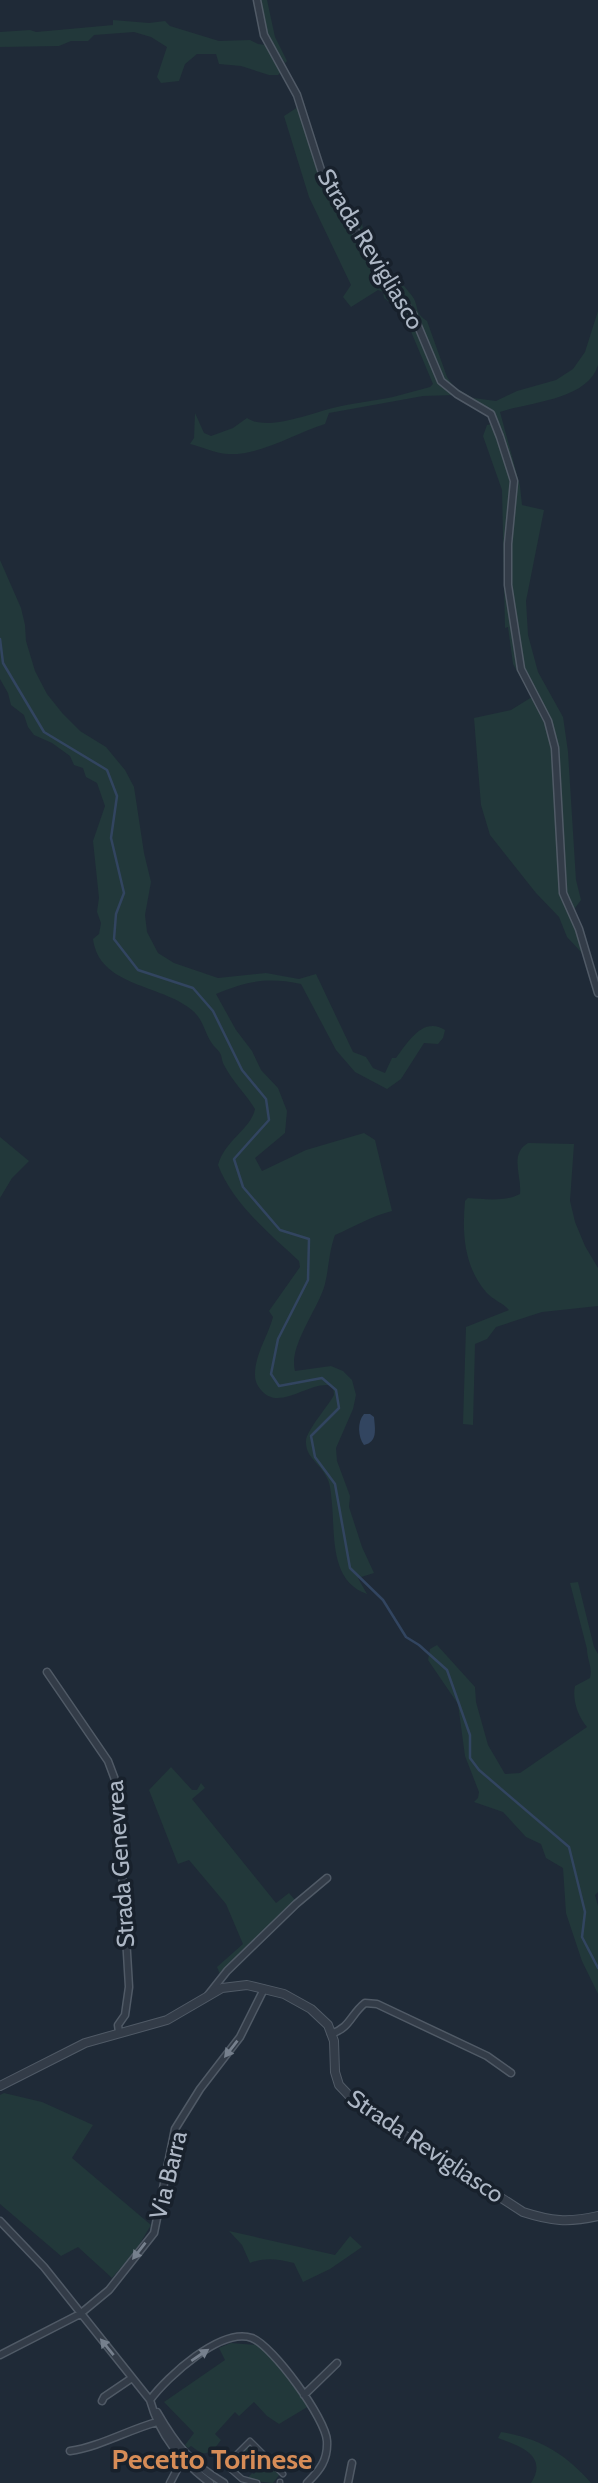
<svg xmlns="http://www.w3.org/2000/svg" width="598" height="2483" font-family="Cabin,sans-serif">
  <rect width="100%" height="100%" fill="#1f2a37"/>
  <!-- green -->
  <path fill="#22383a" d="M259 0H267L275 37 287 61 285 63 267 35Z
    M113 20 149 23 165 21 170 26 219 41 250 40 258 44 266 45 282 71 278 75H269L241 66 219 64 216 54H197L185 64 179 81 161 83 157 77 167 47 151 37 134 32 94 35 88 41H71L59 46 0 47V32L30 30 36 32 113 25Z
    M298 107 323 181 348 225 361 218 365 239 396 285 404 286C407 290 413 296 415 301 418 310 417 315 427 321L447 377 454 387 473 398 496 401 517 391 556 380 573 369 585 352 598 311C598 328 598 350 598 365 588 400 529 402 500 412L520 486 522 505 544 510 526 601 528 635 538 672 563 717 568 752 576 880 581 900 575 908 568 911 581 945V952L567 937 559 917 536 893 490 835 481 805 474 718 511 710 532 697 513 664 508 627 505 628 502 490 483 436 487 425 492 424 490 416 454 395 423 396 329 413 325 424C296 433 259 456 228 454 214 453 203 447 190 444L194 438 195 413 204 433 211 436 233 428 247 418C267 432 311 413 333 408 352 403 373 401 393 397 405 394 418 390 430 387L433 384 407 322 397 308 384 298 383 292 378 290 351 307 343 297 351 285 309 197 284 116Z
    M0 560 21 608 25 625 26 641 35 671 47 694 63 714 80 731 106 747 125 770 134 787 144 853 151 882 145 915 147 932 158 953 174 963 218 978 266 973 299 979 316 974 353 1052 366 1057 373 1068 385 1073 392 1058H396C408 1042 423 1016 445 1030L443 1038 438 1044 424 1043 401 1079 387 1089 355 1072 336 1050 301 984C268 977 247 981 216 994L236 1030 252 1051 261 1070 278 1088 287 1111 285 1133 255 1158 262 1171 306 1150 364 1133 375 1140 392 1211C371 1216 354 1227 335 1235 329 1251 329 1267 325 1284 319 1308 288 1346 295 1371L331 1366 343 1371 352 1380 356 1395 353 1409 336 1448 337 1461 350 1496 349 1507 362 1547 374 1573 358 1578 367 1594C330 1581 335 1537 332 1504 331 1496 331 1485 327 1478 321 1464 305 1457 306 1441 306 1431 329 1405 334 1395L333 1386C310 1379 280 1413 261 1390 257 1385 255 1381 255 1375 255 1354 268 1336 273 1317L269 1311 300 1267 299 1261C270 1234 233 1204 218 1165 225 1140 251 1129 255 1109 246 1094 232 1081 224 1065 222 1062 222 1058 221 1055 219 1050 214 1047 211 1042 203 1029 203 1017 188 1007 156 984 99 985 93 939L99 934 101 923 97 912 99 898 93 841 105 806 97 783 86 777 83 768 74 765 70 756 52 743 34 735 28 727 24 715 11 705 8 693 0 679Z
    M0 1137 29 1161 12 1178 0 1198Z
    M528 1143 574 1144 570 1201 575 1222 585 1246 598 1268V1306L542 1312 496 1327 487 1339 475 1344 473 1425 463 1424 466 1327 509 1310C503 1303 493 1300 486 1292 464 1266 462 1234 465 1201L468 1198C484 1199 505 1202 520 1194 522 1176 509 1154 528 1143Z
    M578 1582 594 1647 598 1654V1892L595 1895 598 1906V1994L582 1961 566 1913 563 1868 546 1858 541 1844 526 1837 503 1812 474 1802 478 1798 479 1792 465 1756 458 1704 428 1660 430 1649 437 1645 475 1687 476 1702 488 1745 505 1774 520 1773 587 1727C578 1717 572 1699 575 1686L590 1678C593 1668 587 1660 587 1649L570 1583Z
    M171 1767 192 1790H197L201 1783 205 1788 192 1799 276 1903 289 1893 295 1900 220 1974 217 1967 243 1944 226 1904 189 1860 178 1864 149 1790Z
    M4 2093 42 2102 93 2125 72 2158 151 2225 136 2250 112 2278 78 2247 61 2256 0 2204V2095Z
    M229 2231 335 2255 350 2236 362 2247 330 2269 303 2282 294 2263C277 2259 266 2257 250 2263L242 2245Z
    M231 2343 257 2345 266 2351 309 2406 279 2424 267 2416 254 2402 239 2416 235 2412 215 2434 221 2440C216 2447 210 2455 201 2453L191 2446 188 2448 185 2445 194 2433 164 2402 225 2360 219 2348Z
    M501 2432C539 2438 566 2454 591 2483H531C549 2455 519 2446 498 2438Z
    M250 2443 259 2452 239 2472 230 2464Z
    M266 2459 280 2474 273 2483 246 2480 252 2473 254 2474Z"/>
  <!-- water -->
  <path fill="#324560" d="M364 1414H370L374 1417C375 1429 378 1442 364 1445 358 1437 357 1422 364 1414Z"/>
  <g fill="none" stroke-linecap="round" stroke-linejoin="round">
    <!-- stream -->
    <path stroke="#324560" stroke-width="2.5" d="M0 639 3 663 44 732 107 770 117 796 111 838 124 893 116 914 114 939 138 970 193 988 213 1011 242 1070 266 1099 269 1120 234 1159 243 1187 280 1230 309 1239 308 1280 278 1339 271 1374 279 1386 322 1378 336 1390 339 1408 311 1436 315 1457 335 1484 350 1568 383 1600 406 1637 419 1645 447 1670 470 1735V1758L479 1770 569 1847 585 1912 582 1937 598 1968"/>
    <defs>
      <path id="pedestrian" d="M257 2483 242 2479 226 2465 250 2441 283 2474
        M280 2483V2482"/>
      <path id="minor" d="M257 0 264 35 297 95 321 170 379 272 413 314 441 381 457 394 491 414 500 437 514 481 508 544V585L521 669 548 721 555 748 563 893 579 929 598 993
        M47 1672 108 1761 117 1785 129 1987 125 2015 118 2025 119 2032
        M208 1995 227 1971 296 1904 327 1878
        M331 2034C351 2027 350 2015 365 2003L377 2004 487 2056 511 2073
        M0 2221 44 2267 150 2400C160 2436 180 2460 210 2483
        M0 2355 80 2314 109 2290 154 2233 175 2129 200 2089 240 2037 264 1989
        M304 2395 337 2363
        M150 2400C167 2377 221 2327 252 2338 273 2346 326 2419 327 2441 328 2460 320 2470 307 2483
        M102 2401 104 2397 132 2378
        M157 2412C176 2445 190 2463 224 2483
        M70 2451C99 2447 128 2430 157 2422
        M170 2483 182 2460
        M348 2483 352 2463"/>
      <path id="tertiary" d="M0 2086 85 2043 167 2020 222 1988 247 1985 284 1994 311 2009 328 2025 334 2041 335 2072 339 2085 359 2106 523 2212C551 2221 568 2223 598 2216"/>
    </defs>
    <!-- pedestrian casing -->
    <use href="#pedestrian" stroke="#505a66" stroke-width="7"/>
    <!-- minor casing -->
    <use href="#minor" stroke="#505a66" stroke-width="9"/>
    <!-- tertiary casing -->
    <use href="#tertiary" stroke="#505a66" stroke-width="10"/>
    <!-- pedestrian -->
    <use href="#pedestrian" stroke="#333c48" stroke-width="4.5"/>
    <!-- minor -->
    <use href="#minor" stroke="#333c48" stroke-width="6"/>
    <!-- tertiary -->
    <use href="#tertiary" stroke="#333c48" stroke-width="8"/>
  </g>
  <!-- one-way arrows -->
  <defs><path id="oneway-solid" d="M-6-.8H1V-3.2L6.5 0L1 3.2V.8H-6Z" transform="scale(1.75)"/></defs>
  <g fill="#76808d">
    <use href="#oneway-solid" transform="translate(231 2049) rotate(128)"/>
    <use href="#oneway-solid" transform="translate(139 2251) rotate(128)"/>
    <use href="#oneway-solid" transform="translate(107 2347) rotate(-129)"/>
    <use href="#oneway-solid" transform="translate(200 2355) rotate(-34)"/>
  </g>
  <g text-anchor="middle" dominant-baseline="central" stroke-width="7" stroke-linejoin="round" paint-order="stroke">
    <!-- street labels -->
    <g font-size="24" fill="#adb7c5" stroke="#18212c">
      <text transform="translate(371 249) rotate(59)">Strada Revigliasco</text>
      <text transform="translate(120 1864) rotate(-94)">Strada Genevrea</text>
      <text transform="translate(426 2146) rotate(34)">Strada Revigliasco</text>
      <text transform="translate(168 2175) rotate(-76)">Via Barra</text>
    </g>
    <!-- quarter labels -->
    <g font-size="28" font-weight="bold" fill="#d68c57" stroke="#18212c">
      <text x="212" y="2459">Pecetto Torinese</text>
    </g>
  </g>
</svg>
